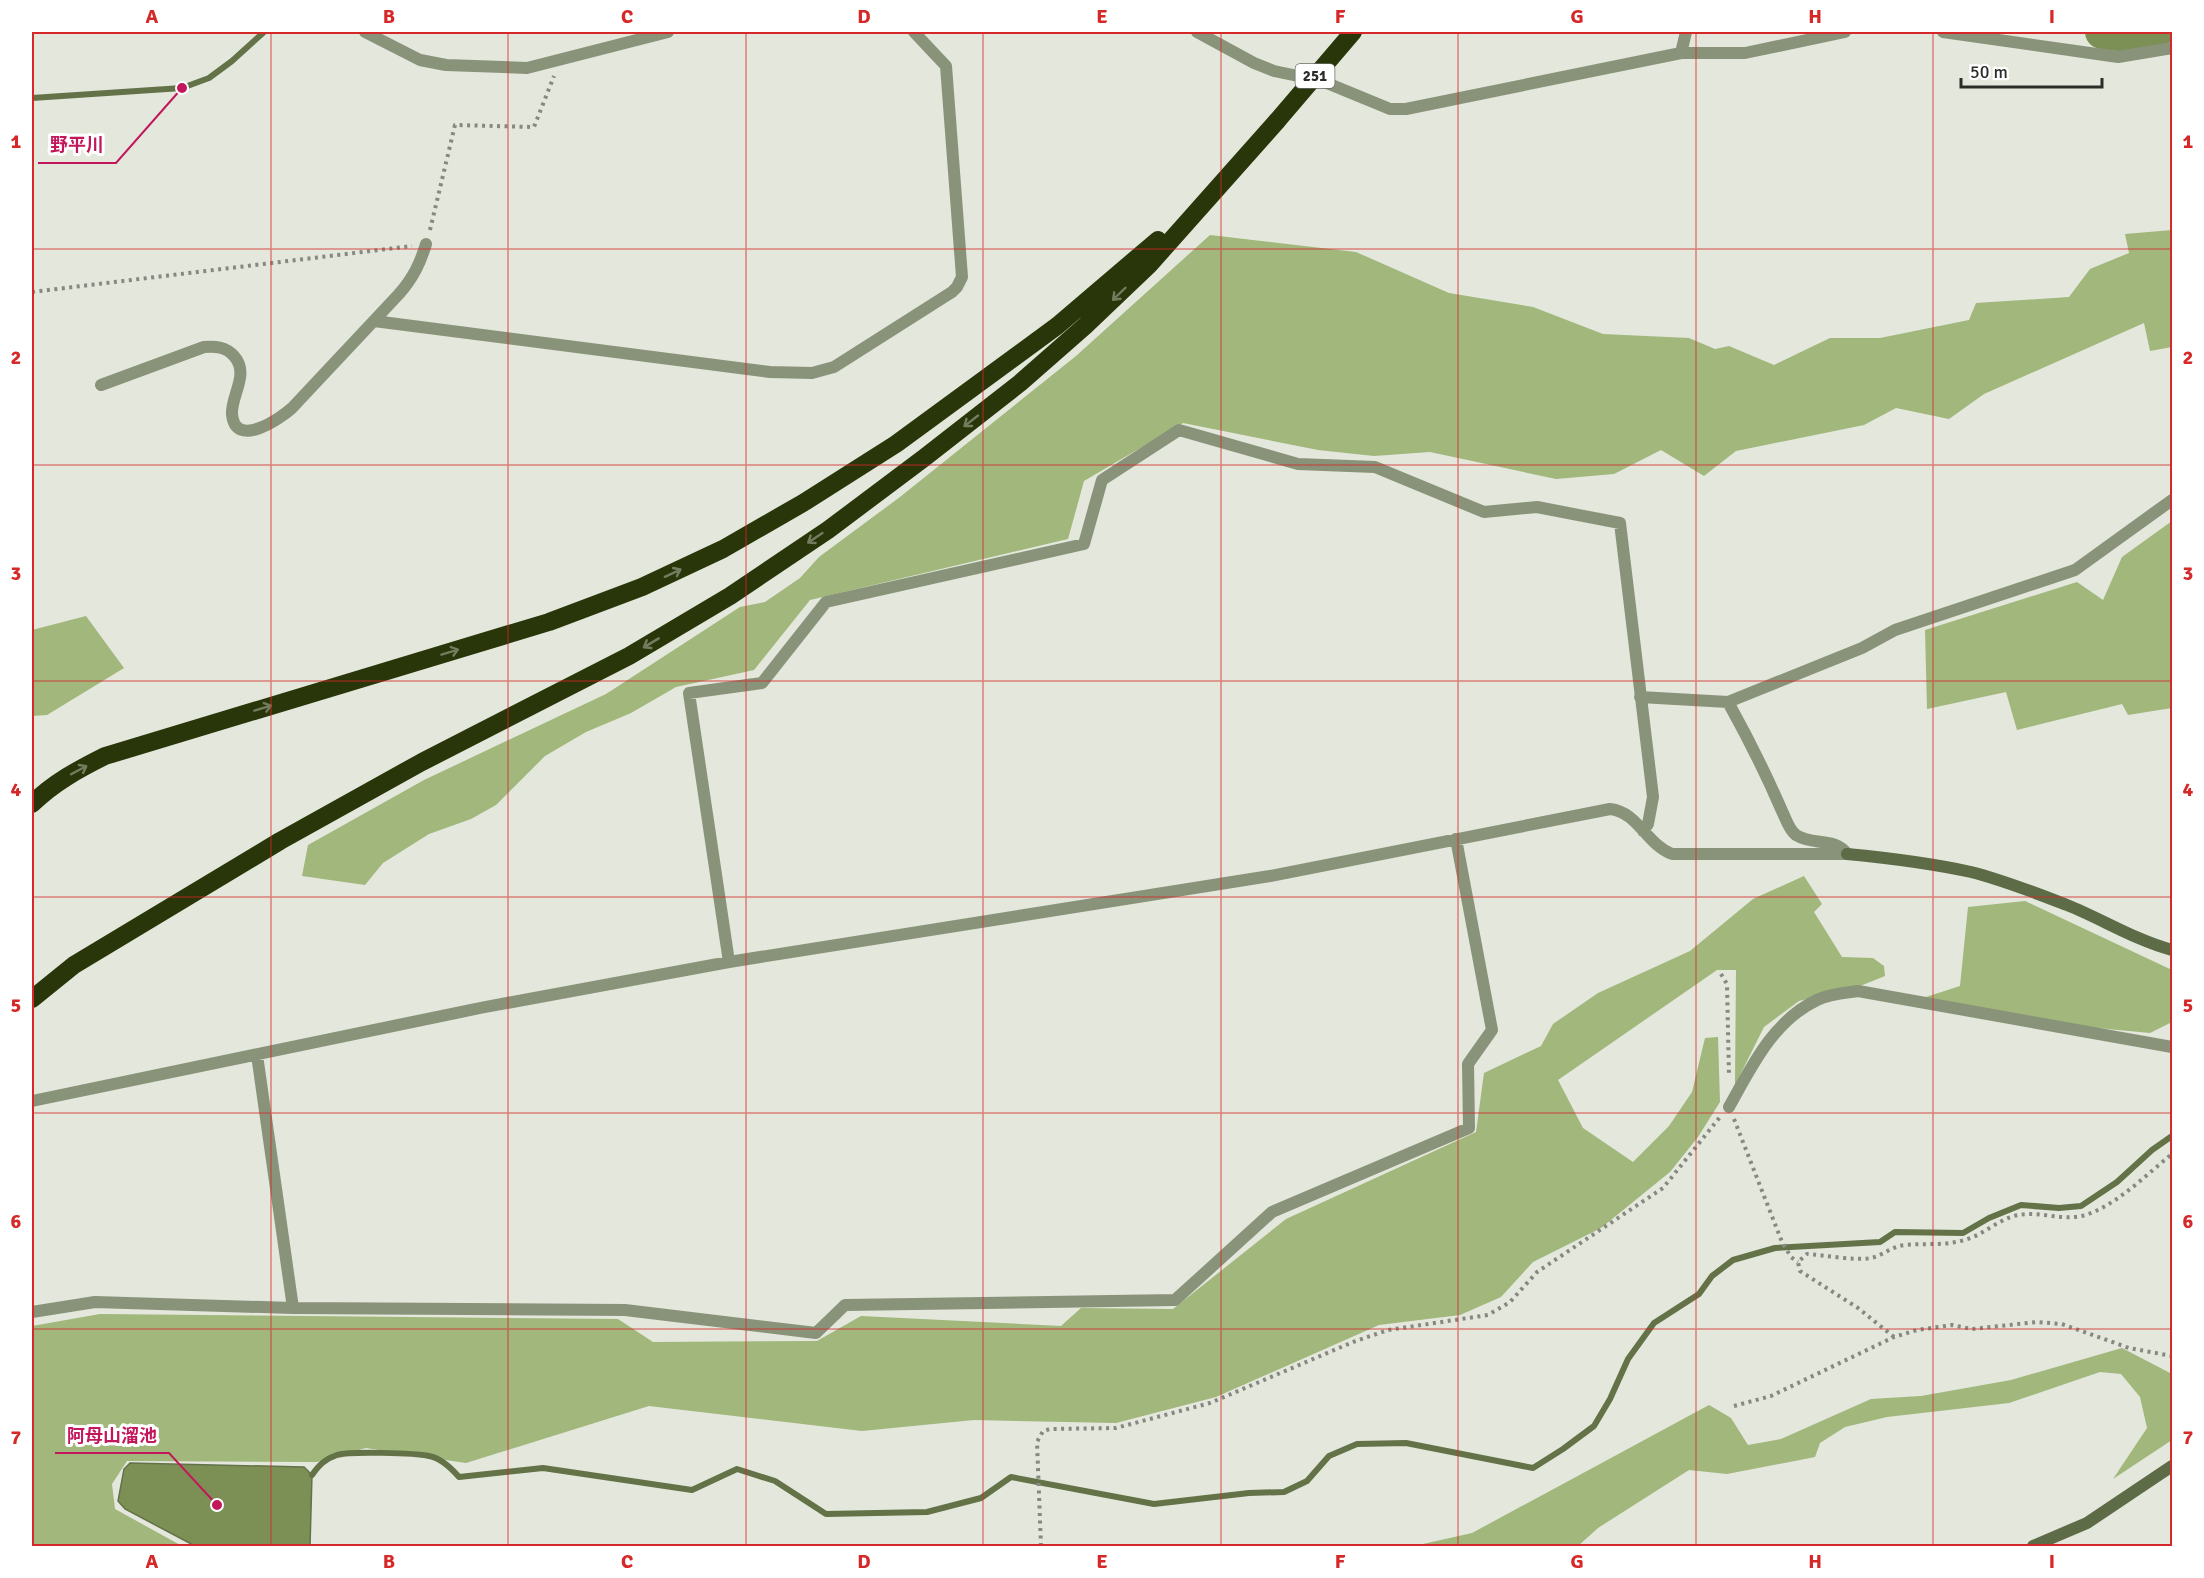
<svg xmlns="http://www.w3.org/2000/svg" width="2204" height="1578" font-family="Signika,'Noto Sans JP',sans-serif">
  <rect width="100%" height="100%" fill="#e3e7dc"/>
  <!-- forest -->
  <path fill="#a1b77b" d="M2172 230V347L2150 351 2144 323 1984 394 1949 419 1896 408 1864 425 1736 451 1704 476 1661 450 1614 474 1556 479 1430 452 1374 456 1318 450 1183 423 1084 481 1068 539 810 600 754 670 676 687 631 713 586 732 545 756 496 805 471 819 429 834 383 863 365 885 302 876 308 845 424 780 606 694 740 607 765 602 800 578 819 557 900 497 1076 356 1210 235 1356 252 1449 293 1533 307 1603 334 1689 338 1715 349 1729 346 1774 365 1830 338H1880L1969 320 1976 303 2069 297 2090 269 2129 253 2125 234Z
    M2172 521V708L2128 715 2122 704 2017 730 2006 692 1927 709 1925 630 2077 582 2103 600 2122 557Z
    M86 616 124 668 47 715 32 716V630Z
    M1804 876 1822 904 1814 912 1842 957 1873 958 1884 966 1885 976 1855 988 1799 1001 1764 1027 1735 1085 1736 970H1717L1558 1080 1583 1128 1633 1162 1669 1126 1692 1092 1705 1038 1718 1037 1720 1102 1698 1137 1670 1172 1601 1228 1533 1262 1501 1297 1460 1315 1379 1325 1216 1397 1116 1423 974 1420 862 1431 649 1406 466 1463 366 1448 317 1462 127 1461 112 1484 115 1509 182 1546H32V1326L100 1314 618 1319 653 1342 817 1341 861 1316 1061 1326 1081 1308 1173 1309 1286 1219 1476 1132 1484 1073 1541 1046 1553 1024 1598 993 1690 951 1753 899Z
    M2025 901 2172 970V1022L2150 1033 2044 1023 1921 1005 1926 997 1960 986 1968 907Z
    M2122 1348 2172 1374V1440L2113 1479 2147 1428 2140 1397 2121 1374 2100 1372 2009 1403 1887 1417 1845 1427 1820 1443 1815 1457 1727 1474 1689 1470 1598 1528 1578 1546H1414L1472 1533 1709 1405 1731 1418 1748 1445 1781 1439 1871 1399 1921 1396 2011 1380Z"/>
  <!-- water -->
  <path fill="#7c9056" stroke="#647248" stroke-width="1.5" d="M130 1463 304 1467 312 1475 310 1546H195L125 1509 118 1501 124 1469Z"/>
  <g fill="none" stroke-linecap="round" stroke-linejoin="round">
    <!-- stream -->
    <path stroke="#647248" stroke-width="6" d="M32 98 182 88 209 78 232 61 264 32
      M312 1475C319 1465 325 1459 337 1455 350 1451 415 1453 429 1456 441 1458 452 1469 459 1477L543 1468 692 1490 737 1469 775 1481 826 1514 927 1512 981 1498 1011 1477 1154 1504 1249 1493 1284 1492 1307 1481 1329 1456 1357 1444 1406 1443 1533 1468 1563 1449 1594 1426 1610 1399 1628 1359 1654 1323 1699 1294 1712 1276 1733 1260 1775 1248 1880 1242 1895 1232 1963 1233 1989 1218 2021 1205 2059 1208 2081 1206 2117 1182 2152 1150 2172 1136"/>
    <!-- river -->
    <path stroke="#7c9056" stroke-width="34" d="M2102 32 2127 35 2156 32"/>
    <!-- path -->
    <path stroke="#868881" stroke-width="4" stroke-dasharray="3 4.5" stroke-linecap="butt" d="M430 230 455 125 534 127 554 76
      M32 292 412 246
      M1721 974 1727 984 1729 1077
      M1734 1119 1782 1242 1791 1257 1798 1262
      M1894 1337 1858 1308 1800 1271 1798 1262 1807 1254C1824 1255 1855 1261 1871 1258 1884 1255 1892 1246 1905 1245 1925 1243 1945 1246 1964 1240 1982 1236 1996 1221 2014 1216 2039 1209 2066 1224 2091 1213 2121 1201 2147 1174 2172 1154
      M1734 1406 1771 1396 1894 1337 1917 1330 1952 1325 1972 1329 2037 1322 2062 1324 2129 1348 2172 1356
      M1041 1546 1037 1442 1043 1431 1050 1429 1116 1428 1210 1403 1353 1342 1388 1330 1488 1315 1510 1302 1537 1272 1663 1188 1720 1117"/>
    <!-- street -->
    <path stroke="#899379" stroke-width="12" d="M365 32 420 60 446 65 527 68 668 32
      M1197 32 1254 63 1274 71 1322 81 1390 109H1406L1681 53H1745L1845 32
      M1943 32 2118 57 2172 48
      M1681 53 1686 32
      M374 321 770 372 812 373 834 367 952 292 957 287 962 277 946 66 914 32
      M101 385 204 347C216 346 226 347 234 356 250 374 231 395 232 414 235 450 281 418 292 408L399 294C413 278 420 264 426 244
      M1640 697 1728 702 1862 648 1895 630 2075 570 2172 500
      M1728 702C1748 738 1766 774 1782 811 1786 819 1789 830 1796 835 1813 846 1835 837 1847 854
      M729 962 689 693 762 683 826 602 1084 544 1102 480 1179 430 1298 464 1375 467 1484 512 1537 507 1620 523 1653 797 1648 824 1643 831
      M257 1055 293 1308
      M32 1101 480 1008 729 962 1270 876 1610 809C1638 812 1646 844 1672 854H1847
      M1729 1107C1752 1066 1773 1021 1817 1000 1829 994 1844 993 1858 991L2172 1047
      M32 1312 95 1302 293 1308 625 1310 816 1333 845 1305 1175 1300 1272 1212 1469 1128 1468 1064 1492 1030 1456 839"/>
    <!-- secondary -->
    <path stroke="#5d6b46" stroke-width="12" d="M1847 854C1889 858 1930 863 1971 872 2003 880 2036 893 2067 905 2102 919 2135 940 2172 950
      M2033 1546 2087 1523 2172 1466"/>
    <!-- highway -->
    <path stroke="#293609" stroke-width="18" d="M32 804C53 783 79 769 105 756L549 622 642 587 723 549 803 503 896 444 1057 326 1158 240
      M32 999 74 965 280 841 422 762 629 656 730 596 828 530 924 458 1020 383 1085 326 1149 265 1277 121"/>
    <!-- highway-bridge -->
    <path stroke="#293609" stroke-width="18" d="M1277 121 1353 32"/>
  </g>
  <!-- one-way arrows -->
  <defs><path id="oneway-shaft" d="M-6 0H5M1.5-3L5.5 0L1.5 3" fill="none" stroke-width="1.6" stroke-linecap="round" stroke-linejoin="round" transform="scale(1.5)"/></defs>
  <g stroke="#747c5f">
    <use href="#oneway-shaft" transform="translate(1119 294) rotate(136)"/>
    <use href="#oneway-shaft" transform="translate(971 421) rotate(142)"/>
    <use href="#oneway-shaft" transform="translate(815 538) rotate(146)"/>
    <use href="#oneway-shaft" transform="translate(673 573) rotate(-25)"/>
    <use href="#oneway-shaft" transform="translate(651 643) rotate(149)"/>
    <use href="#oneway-shaft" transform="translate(450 652) rotate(-17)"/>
    <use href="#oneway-shaft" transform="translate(263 708) rotate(-17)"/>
    <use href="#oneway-shaft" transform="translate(79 770) rotate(-28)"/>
  </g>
  <!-- grid -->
  <path fill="none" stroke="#d62828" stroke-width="1.5" stroke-opacity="0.55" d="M271 32V1546M508 32V1546M746 32V1546M983 32V1546M1221 32V1546M1458 32V1546M1696 32V1546M1933 32V1546M32 249H2172M32 465H2172M32 681H2172M32 897H2172M32 1113H2172M32 1329H2172"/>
  <g text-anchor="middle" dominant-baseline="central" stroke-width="6" stroke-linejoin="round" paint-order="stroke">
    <!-- shield labels -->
    <rect fill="#fff" stroke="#6b6c69" stroke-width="1.5" x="1295.5" y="64" width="39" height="24" rx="4.5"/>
    <g font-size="15" font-weight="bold" fill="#2c2d29">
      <text x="1315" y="76">251</text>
    </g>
  </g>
  <!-- callouts -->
  <path fill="none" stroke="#c2185b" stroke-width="2" d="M182 88L116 163H38M217 1505L169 1453H55"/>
  <g fill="#c2185b" stroke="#fff" stroke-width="2">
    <circle cx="182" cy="88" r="6"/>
    <circle cx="217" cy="1505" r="6"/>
  </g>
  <g font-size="18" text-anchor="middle" font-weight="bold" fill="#c2185b" stroke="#fff" stroke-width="6" stroke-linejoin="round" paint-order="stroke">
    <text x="77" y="151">野平川</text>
    <text x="112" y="1442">阿母山溜池</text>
  </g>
  <!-- border -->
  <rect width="2204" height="1578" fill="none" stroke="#ffffff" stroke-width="66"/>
  <!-- scale -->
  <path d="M1961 78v9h141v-9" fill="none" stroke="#2c2d29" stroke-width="3"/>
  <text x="1970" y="78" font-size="18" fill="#2c2d29" stroke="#ffffff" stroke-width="4.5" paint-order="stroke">50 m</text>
  <rect x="33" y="33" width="2138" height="1512" fill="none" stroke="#d62828" stroke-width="2"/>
  <g font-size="20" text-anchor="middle" font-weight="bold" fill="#d62828">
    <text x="152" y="23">A</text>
    <text x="389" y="23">B</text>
    <text x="627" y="23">C</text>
    <text x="864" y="23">D</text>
    <text x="1102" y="23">E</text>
    <text x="1340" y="23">F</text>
    <text x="1577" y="23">G</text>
    <text x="1815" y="23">H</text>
    <text x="2052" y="23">I</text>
    <text x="16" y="148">1</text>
    <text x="2188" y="148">1</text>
    <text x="16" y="364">2</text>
    <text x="2188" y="364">2</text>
    <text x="16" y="580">3</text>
    <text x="2188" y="580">3</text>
    <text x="16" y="796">4</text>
    <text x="2188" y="796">4</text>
    <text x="16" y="1012">5</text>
    <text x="2188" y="1012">5</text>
    <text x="16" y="1228">6</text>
    <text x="2188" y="1228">6</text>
    <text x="16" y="1444">7</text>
    <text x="2188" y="1444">7</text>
    <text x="152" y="1568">A</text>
    <text x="389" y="1568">B</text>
    <text x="627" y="1568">C</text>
    <text x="864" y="1568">D</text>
    <text x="1102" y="1568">E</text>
    <text x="1340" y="1568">F</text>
    <text x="1577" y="1568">G</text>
    <text x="1815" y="1568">H</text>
    <text x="2052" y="1568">I</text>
  </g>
</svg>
